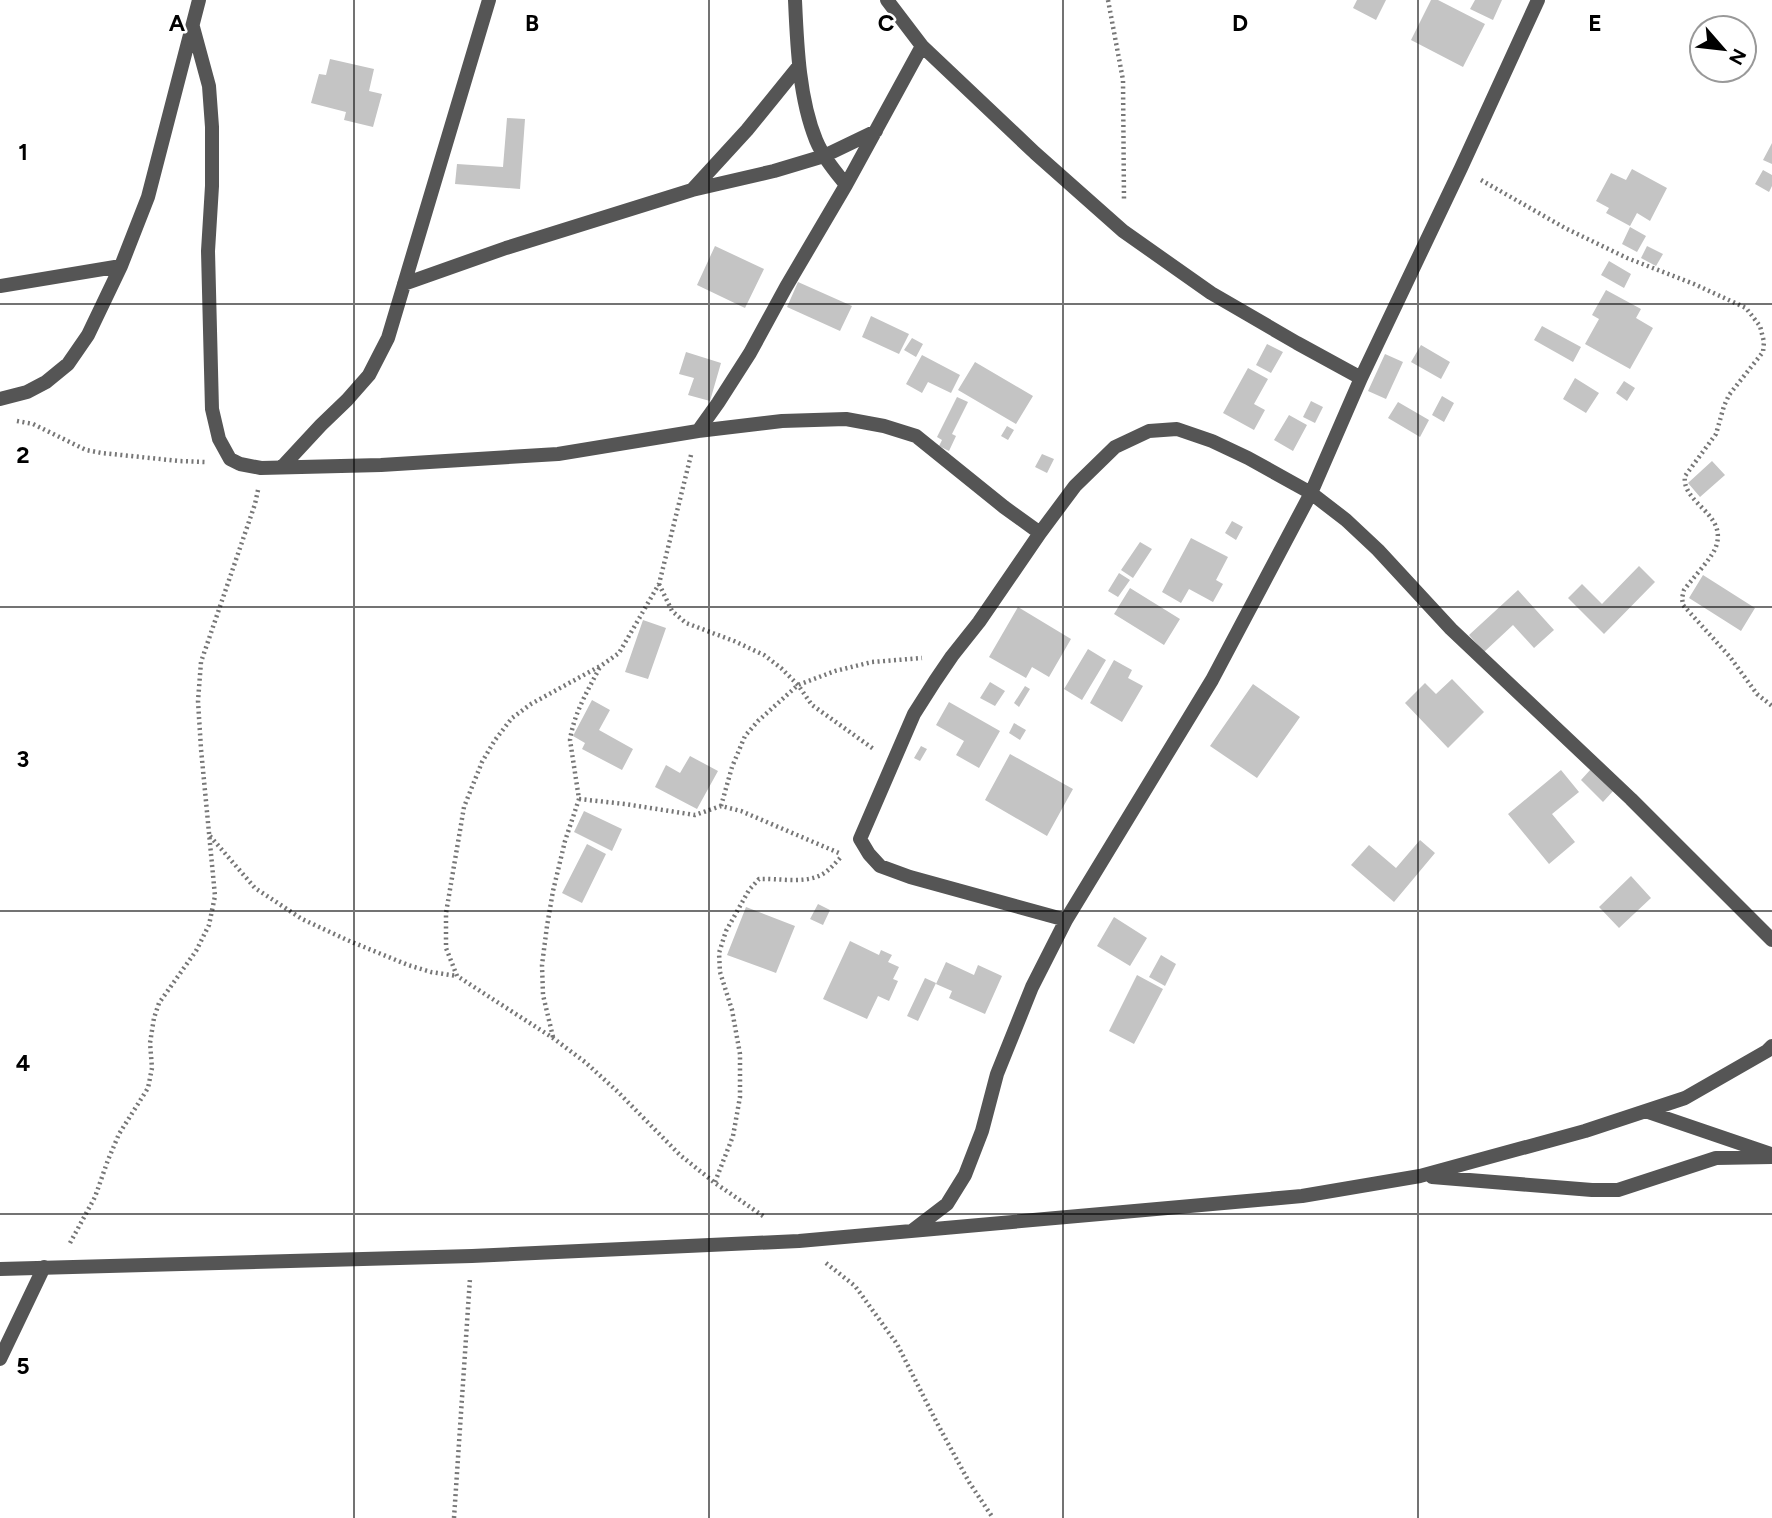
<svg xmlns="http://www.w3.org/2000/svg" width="1772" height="1518" font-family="Figtree,sans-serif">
  <rect width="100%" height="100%" fill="#fff"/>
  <!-- building -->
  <path fill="#c4c4c4" d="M1357 0H1386L1376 20 1353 8Z
    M1431 0H1438L1485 24 1463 67 1411 40Z
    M1475 0H1502L1493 20 1470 9Z
    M330 59 374 69 369 91 382 94 373 127 344 120 346 112 311 103 319 74 326 75Z
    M507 118 525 119 520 189 455 184 457 164 503 167Z
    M1772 143V164L1763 160Z
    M1632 169 1667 188 1650 221 1637 213 1630 226 1606 213 1609 208 1596 201 1611 173 1626 180Z
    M1763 170 1772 175V186L1769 192 1755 184Z
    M1630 227 1646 236 1637 252 1622 244Z
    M715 246 764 269 745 308 697 285Z
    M1647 246 1663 254 1656 266 1641 258Z
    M1609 261 1631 274 1624 288 1601 275Z
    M798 282 852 306 840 331 787 307Z
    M1606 290 1641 309 1636 318 1653 328 1630 369 1585 344 1599 319 1592 315Z
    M871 316 909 334 899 354 862 337Z
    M1542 326 1581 347 1573 362 1534 340Z
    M912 338 923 344 916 357 904 350Z
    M1267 344 1283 352 1271 373 1256 365Z
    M1421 345 1450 362 1441 379 1411 362Z
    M686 352 721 363 710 401 688 395 694 378 679 374Z
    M1385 354 1403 362 1386 399 1368 391Z
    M922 355 960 375 951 393 928 382 922 393 906 384Z
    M975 362 1033 396 1016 424 958 390Z
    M1248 368 1268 379 1254 404 1265 410 1254 430 1223 413Z
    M1575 378 1599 393 1586 413 1563 399Z
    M1624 381 1635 388 1627 401 1616 393Z
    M1442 396 1454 403 1444 422 1432 415Z
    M957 397 968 402 952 434 956 436 949 451 939 446 942 440 937 437Z
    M1311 401 1323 407 1315 423 1303 417Z
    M1398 402 1429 420 1420 437 1388 418Z
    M1289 415 1307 425 1293 451 1274 440Z
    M1007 426 1014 430 1008 440 1001 436Z
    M1042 454 1054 459 1047 473 1035 467Z
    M1712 461 1725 475 1700 497 1688 483Z
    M1232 521 1243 527 1236 540 1225 533Z
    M1191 538 1228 557 1216 580 1223 584 1213 602 1189 589 1181 603 1162 592Z
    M1140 542 1152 549 1133 578 1121 570Z
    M1639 566 1655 582 1604 634 1568 598 1582 584 1602 604Z
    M1119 573 1130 580 1118 597 1108 591Z
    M1703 575 1755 608 1741 631 1689 598Z
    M1130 588 1180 619 1164 645 1114 614Z
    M1518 590 1554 630 1534 648 1513 625 1484 652 1469 635Z
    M1018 607 1071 639 1049 677 1032 667 1026 678 989 657Z
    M643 620 666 628 648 679 625 672Z
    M1088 649 1106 660 1082 700 1064 689Z
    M1114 660 1132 670 1128 678 1143 686 1122 722 1090 703Z
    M1452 679 1484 712 1448 748 1405 703 1425 683 1436 694Z
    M990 682 1005 691 995 706 980 698Z
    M1253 684 1300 717 1257 778 1210 746Z
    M1025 686 1030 689 1019 707 1014 703Z
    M592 700 610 710 599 730 633 749 622 770 582 749 585 743 573 736Z
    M949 702 1000 731 979 768 956 755 964 741 936 725Z
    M1014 723 1026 730 1020 740 1009 733Z
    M921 746 927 749 920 761 914 758Z
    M1010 754 1073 789 1047 836 985 800Z
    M690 756 718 771 697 809 655 787 666 765 680 773Z
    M1591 769 1614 790 1603 802 1581 780Z
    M1561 770 1579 792 1552 814 1575 842 1549 864 1508 814Z
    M584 811 622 829 612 851 574 832Z
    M1420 840 1435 853 1394 902 1351 865 1369 845 1396 868Z
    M587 844 606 854 582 903 562 893Z
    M1631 876 1651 898 1619 928 1599 907Z
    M818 904 830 910 823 925 810 919Z
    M746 907 795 926 776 973 727 955Z
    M1114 917 1147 938 1130 966 1097 946Z
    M850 941 879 955 881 950 892 955 888 962 899 967 893 979 898 981 889 1001 878 996 867 1019 823 999Z
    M1161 955 1176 964 1165 986 1149 977Z
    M946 962 974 975 978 965 1002 976 985 1014 949 998 952 991 936 984Z
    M1137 975 1163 989 1134 1044 1109 1031Z
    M925 978 936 983 918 1021 907 1016Z"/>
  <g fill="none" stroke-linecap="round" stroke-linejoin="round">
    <!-- path -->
    <path stroke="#777" stroke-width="4.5" stroke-dasharray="2 3.5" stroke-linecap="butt" d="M1108 0 1123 80 1124 201
      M1481 180 1565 228 1627 258 1694 284 1746 308 1760 326 1764 342 1763 352 1729 395 1724 406 1716 434 1685 476C1681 504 1730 514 1715 549 1710 560 1692 579 1684 590L1682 598 1683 605 1730 657 1757 694 1772 706
      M17 421 33 424 86 450 102 453 179 461 205 462
      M691 455 659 584 619 653 602 665 531 704 512 718 495 740 482 762 464 807 446 913V948L457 976 553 1038 585 1062 617 1091 680 1155 715 1183 766 1218
      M659 584 672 611 686 623 734 641 764 655 781 668 798 685 812 705 875 750
      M579 799 625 804 695 815 721 806 741 811 839 853
      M721 806 732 767 745 736 758 721 798 685 835 671 872 662 922 658
      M210 836 255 888 302 919 347 940 408 965 431 972 457 976
      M553 1037 543 995 542 965 547 926 553 891 565 841 579 799 570 740C574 713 588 690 600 667
      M715 1182 733 1136 740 1097V1054L732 1010 720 972 719 953 726 931 749 890 759 879C778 878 803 884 821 875 829 871 835 863 842 856
      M70 1243 95 1197 108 1160 119 1134 148 1088 152 1068 150 1043 154 1018 159 1003 196 951 209 925 215 896 201 749 198 701 201 662 255 504 258 490
      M826 1263 855 1286 897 1344 937 1423 969 1482 993 1518
      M454 1518 470 1278"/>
    <!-- lane -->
    <path stroke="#555" stroke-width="14" d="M0 1359 44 1267"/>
    <!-- street -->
    <path stroke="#555" stroke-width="14" d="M795 0C797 45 799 98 816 140 823 157 835 171 846 185
      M887 0 922 46 1035 153 1123 231 1211 293 1297 343 1361 378
      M193 27 209 86 212 127V186L208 251 212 409 219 439 230 459 240 464 261 468 381 465 558 454 698 431 782 421 846 419 884 426 916 436 1004 507 1040 533
      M692 190 747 130 799 66
      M404 284 506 248 692 190 774 171 824 156 876 131
      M0 286 121 266
      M0 399 27 392 46 382 68 364 88 335 121 266 148 197 199 0
      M698 431 718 403 750 353 786 287 846 185 922 46
      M282 467 321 425 347 400 369 375 388 338 489 0
      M1066 920 910 877 880 866 869 854 860 839 914 714 935 681 952 656 979 622 1040 533 1075 486 1115 447 1149 431 1177 429 1212 441 1248 458 1311 493 1346 520 1378 550 1451 629 1631 799 1772 940
      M1645 1111 1771 1154
      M1432 1177 1592 1190H1618L1716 1158 1772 1157
      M913 1230 947 1204 965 1175 982 1131 997 1074 1032 987 1066 920 1212 680 1311 493 1361 378 1461 168 1538 0
      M0 1269 472 1256 799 1241 1302 1196 1420 1176 1585 1131 1685 1098 1767 1051 1772 1046"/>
  </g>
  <!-- grid -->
  <path fill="none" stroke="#000" stroke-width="2" stroke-opacity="0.55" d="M354 0V1518M709 0V1518M1063 0V1518M1418 0V1518M0 304H1772M0 607H1772M0 911H1772M0 1214H1772"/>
  <g font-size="23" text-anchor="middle" font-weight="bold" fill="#000" stroke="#fff" stroke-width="5" stroke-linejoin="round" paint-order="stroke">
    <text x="177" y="31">A</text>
    <text x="532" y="31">B</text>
    <text x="886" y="31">C</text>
    <text x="1240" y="31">D</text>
    <text x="1595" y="31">E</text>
    <text x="23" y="160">1</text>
    <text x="23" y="463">2</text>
    <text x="23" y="767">3</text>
    <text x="23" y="1071">4</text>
    <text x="23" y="1374">5</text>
  </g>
  <!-- north arrow -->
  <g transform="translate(1723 49) rotate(118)"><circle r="33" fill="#ffffff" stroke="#999999" stroke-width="2"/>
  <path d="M0-5L12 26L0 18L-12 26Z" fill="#000000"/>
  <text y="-10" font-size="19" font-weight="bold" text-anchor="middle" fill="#000000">N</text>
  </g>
</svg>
